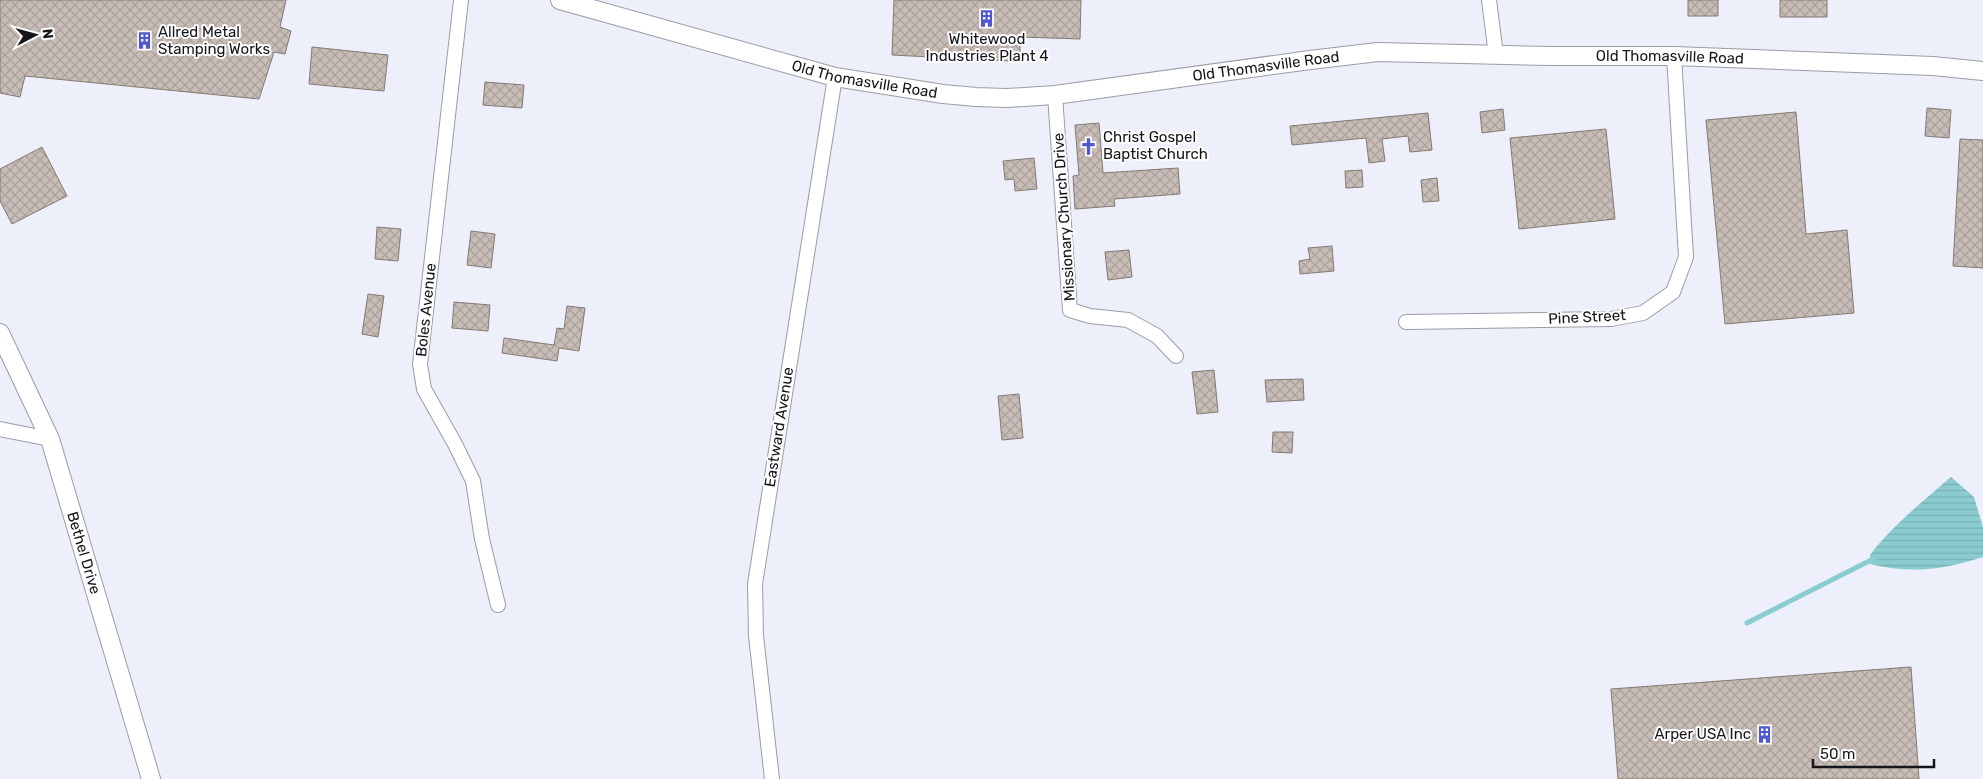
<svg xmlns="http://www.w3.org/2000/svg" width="1983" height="779" font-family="Rubik,sans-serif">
  <defs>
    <pattern id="water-rules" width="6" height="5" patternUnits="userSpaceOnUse" patternTransform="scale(1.25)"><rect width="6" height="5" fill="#8bccd0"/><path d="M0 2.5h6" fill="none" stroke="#77aeb2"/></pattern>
    <pattern id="building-cross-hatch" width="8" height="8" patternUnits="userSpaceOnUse" patternTransform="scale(1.25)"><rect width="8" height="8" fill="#c8bcb6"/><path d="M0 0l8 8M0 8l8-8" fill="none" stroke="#aba19c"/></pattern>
  </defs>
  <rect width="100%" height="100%" fill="#edeffb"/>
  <!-- water -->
  <path fill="url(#water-rules)" d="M1951 477 1974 497 1983 527V557C1943 570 1911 574 1870 564V555C1893 525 1922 502 1951 477Z"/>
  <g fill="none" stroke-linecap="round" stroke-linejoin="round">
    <!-- stream -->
    <path stroke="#8bccd0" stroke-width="5" d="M1747 623 1875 558"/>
  </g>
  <!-- building -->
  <path fill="url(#building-cross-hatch)" stroke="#847973" d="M0 0H286L280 27 291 31 285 54 274 52 259 99 25 76 20 97 0 93Z
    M894 0H1081L1080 39 1020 37V56H1010V61L892 55Z
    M1688 0H1718V16H1688Z
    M1780 0H1827V17H1780Z
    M312 47 388 55 384 91 309 84Z
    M485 82 524 85 522 108 483 105Z
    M1927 108 1951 110 1949 138 1925 136Z
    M1503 109 1505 130 1482 133 1480 112Z
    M1796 112 1806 234 1847 230 1854 313 1725 324 1706 120Z
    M1428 113 1432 150 1410 152 1408 136 1382 139 1385 161 1369 163 1366 138 1292 145 1290 126Z
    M1099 123 1103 173 1178 168 1180 194 1114 199 1115 206 1075 209 1073 176 1079 175 1075 125Z
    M1606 129 1615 219 1519 229 1510 138Z
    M1960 139 1983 140V268L1953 266Z
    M42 147 67 196 12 224 0 201V169Z
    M1034 158 1037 189 1015 191 1014 179 1005 180 1003 161Z
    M1362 170 1363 187 1346 188 1345 171Z
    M1437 178 1439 201 1423 202 1421 180Z
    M377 227 401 229 398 261 375 259Z
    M471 231 495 234 491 268 467 265Z
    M1332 246 1334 271 1300 274 1299 261 1310 259 1308 248Z
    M1129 250 1132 277 1108 280 1105 252Z
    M368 294 384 296 378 337 362 334Z
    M454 302 490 305 488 331 452 328Z
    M567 306 585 308 579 351 559 348 557 361 502 353 504 338 554 345 557 328 564 329Z
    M1214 370 1218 412 1197 414 1192 372Z
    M1303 379 1304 400 1267 402 1265 380Z
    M1019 394 1023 438 1002 440 998 396Z
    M1273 432H1293L1292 453 1272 452Z
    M1911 667 1919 779H1618L1611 689Z"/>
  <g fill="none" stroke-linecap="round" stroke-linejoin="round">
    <defs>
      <path id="minor" d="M461 0 420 364 424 389 455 444 473 481 482 539 498 605
        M1489 0 1496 55
        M1055 95 1070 310 1090 316 1128 320 1157 336 1176 356
        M1406 322 1611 319 1643 313 1673 292 1686 257 1674 56
        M0 429 50 439
        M772 779 756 636 755 584 835 77"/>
      <g id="tertiary">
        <path id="s1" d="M560 0 835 77 943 94 976 97 1007 98 1055 95 1310 60 1378 52 1549 56H1674L1933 66 1983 71"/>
        <path id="s2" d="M0 333 50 439 151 779"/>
      </g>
    </defs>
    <!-- minor casing -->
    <use href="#minor" stroke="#9a9ca7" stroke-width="16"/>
    <!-- tertiary casing -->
    <use href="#tertiary" stroke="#9a9ca7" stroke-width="20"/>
    <!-- minor -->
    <use href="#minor" stroke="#fff" stroke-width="14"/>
    <!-- tertiary -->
    <use href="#tertiary" stroke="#fff" stroke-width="18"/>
  </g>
  <!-- icons -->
  <defs>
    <symbol id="building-bare" viewBox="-9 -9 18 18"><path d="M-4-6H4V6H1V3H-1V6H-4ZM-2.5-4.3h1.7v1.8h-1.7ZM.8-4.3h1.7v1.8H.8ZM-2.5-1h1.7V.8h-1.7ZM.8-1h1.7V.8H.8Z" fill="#5157cd" stroke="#fdfdfd" stroke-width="2.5" paint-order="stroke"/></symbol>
    <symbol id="church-bare" viewBox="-9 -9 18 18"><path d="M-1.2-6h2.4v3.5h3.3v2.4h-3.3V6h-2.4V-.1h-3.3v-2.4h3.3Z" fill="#5157cd" stroke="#fdfdfd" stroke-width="2.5" paint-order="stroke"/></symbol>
  </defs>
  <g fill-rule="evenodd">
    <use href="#building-bare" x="974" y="6" width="25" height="25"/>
    <use href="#building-bare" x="132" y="28" width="25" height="25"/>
    <use href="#church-bare" x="1076" y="134" width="25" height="25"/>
    <use href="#building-bare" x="1752" y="722" width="25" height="25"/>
  </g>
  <g text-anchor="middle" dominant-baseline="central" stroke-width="4" stroke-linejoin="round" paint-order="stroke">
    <!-- poi labels -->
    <g font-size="15" fill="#16161a" stroke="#fdfdfd" text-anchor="start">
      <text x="158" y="32">Allred Metal<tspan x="158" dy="17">Stamping Works</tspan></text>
      <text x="987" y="39" text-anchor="middle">Whitewood<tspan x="987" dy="17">Industries Plant 4</tspan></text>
      <text x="1103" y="137">Christ Gospel<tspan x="1103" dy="17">Baptist Church</tspan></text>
      <text x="1751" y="734" text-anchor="end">Arper USA Inc</text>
    </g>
    <!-- street labels -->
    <g font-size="15" fill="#16161a" stroke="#fdfdfd">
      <text stroke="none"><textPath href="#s1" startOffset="1125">Old Thomasville Road</textPath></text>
      <text stroke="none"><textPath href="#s1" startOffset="720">Old Thomasville Road</textPath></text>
      <text stroke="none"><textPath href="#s1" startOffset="315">Old Thomasville Road</textPath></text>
      <text transform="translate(1064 217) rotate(-94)">Missionary Church Drive</text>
      <text transform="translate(426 310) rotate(-84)">Boles Avenue</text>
      <text transform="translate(1587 317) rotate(-3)">Pine Street</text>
      <text transform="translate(779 427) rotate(-81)">Eastward Avenue</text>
      <text stroke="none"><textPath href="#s2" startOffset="236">Bethel Drive</textPath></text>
    </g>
  </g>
  <!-- north arrow -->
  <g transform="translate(35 35) rotate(84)" stroke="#fdfdfd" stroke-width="4" paint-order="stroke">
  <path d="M0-4L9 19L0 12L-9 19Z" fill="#16161a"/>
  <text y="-8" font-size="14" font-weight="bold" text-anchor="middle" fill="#16161a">N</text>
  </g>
  <!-- scale -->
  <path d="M1813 759v8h121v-8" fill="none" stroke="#16161a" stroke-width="2.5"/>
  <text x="1820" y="759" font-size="15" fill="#16161a" stroke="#fdfdfd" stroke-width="4" paint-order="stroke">50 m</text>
</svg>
